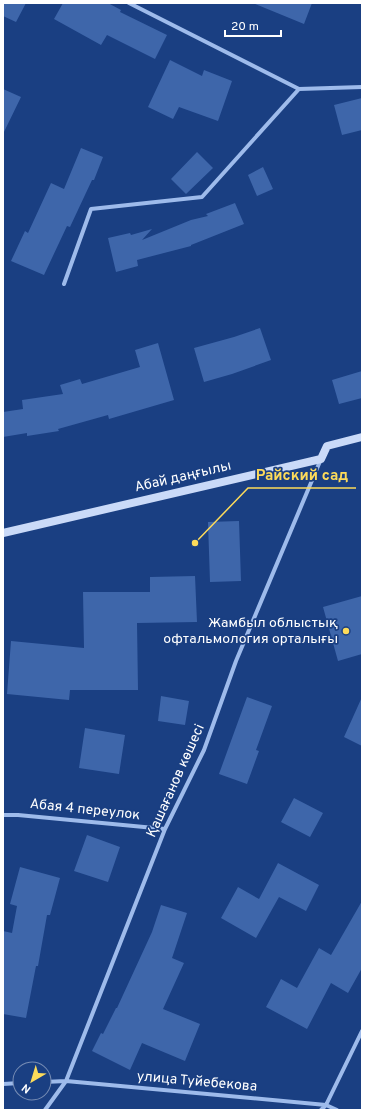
<svg xmlns="http://www.w3.org/2000/svg" width="365" height="1113" font-family="Overpass,sans-serif">
  <rect width="100%" height="100%" fill="#1a3f82"/>
  <!-- building -->
  <path fill="#3e66aa" d="M3 3H26L16 22 3 16Z
    M63 3H108L121 10 120 12 167 35 155 59 107 35 101 45 54 19Z
    M253 3H312L304 24Z
    M170 60 202 76 204 70 232 81 218 121 179 107 173 119 148 107Z
    M3 89 21 97 3 134Z
    M362 98V130L342 135 334 105Z
    M81 148 103 157 94 180H92L70 227 67 226 44 275 11 261 25 231 28 233 51 183 64 189Z
    M197 152 213 168 186 194 171 179Z
    M263 167 273 189 257 196 248 175Z
    M235 203 244 224 191 245V246L137 260 138 266 116 272 108 238 130 233 131 235 152 229 142 240 191 220 208 216 206 214Z
    M260 328 271 360 232 374 204 382 194 348 234 337Z
    M158 343 174 400 109 419 108 415 58 429 59 431 27 436V433L3 437V412L23 409 22 400 63 394 60 385 80 379 82 384 140 367 135 350Z
    M362 371V398L339 404 332 380Z
    M239 521 241 581 210 582 208 522Z
    M195 576 197 622 137 623 138 690H70L69 700 7 694 11 641 84 648 83 592H150V577Z
    M362 596V654L338 661 323 607Z
    M161 696 189 701 185 725 158 721Z
    M247 697 272 706 256 750 259 751 247 784 219 774Z
    M362 697V746L344 737Z
    M85 728 125 735 119 774 79 768Z
    M294 798 323 813 310 837 281 822Z
    M87 835 120 847 108 882 74 871Z
    M278 863 319 885 306 911 279 897 256 938 221 918 238 887 259 899Z
    M20 867 60 878 50 915H47L38 966H36L26 1018 3 1014V931L12 933 17 906 10 904Z
    M362 901V968L348 993 331 983 307 1029 266 1007 281 979 297 988 319 948 331 955Z
    M161 905 187 913 172 958 184 963 163 1009 200 1024 185 1061 142 1043 130 1070 92 1051 101 1033 103 1034 116 1008H117L152 932Z"/>
  <g fill="none" stroke-linecap="round" stroke-linejoin="round">
    <!-- street -->
    <path stroke="#9ebbeb" stroke-width="4" d="M129 3 299 89 362 87
      M64 284 91 209 202 197 299 89
      M3 815H18L165 829
      M44 1082 66 1081 326 1105 337 1110
      M3 1084 20 1083
      M45 1110 66 1081 165 829 204 750 236 661 321 459
      M321 1110 326 1105 362 1031"/>
    <!-- secondary -->
    <path stroke="#cadaf8" stroke-width="8" d="M3 533 321 459 327 446 362 437"/>
  </g>
  <!-- markers -->
  <circle fill="#fddb5a" stroke="#1a3f82" stroke-width="1.5" cx="346" cy="631" r="4"/>
  <g text-anchor="middle" dominant-baseline="central" stroke-width="3.5" stroke-linejoin="round" paint-order="stroke">
    <!-- street labels -->
    <g font-size="14" fill="#fff" stroke="#1a3f82">
      <text transform="translate(183 477) rotate(-13)">Абай даңғылы</text>
      <text transform="translate(176 781) rotate(-66)">Қашағанов көшесі</text>
      <text transform="translate(85 810) rotate(6)">Абая 4 переулок</text>
      <text transform="translate(197 1082) rotate(5)">улица Туйебекова</text>
    </g>
    <!-- poi labels -->
    <g font-size="14" fill="#fff" stroke="#1a3f82" text-anchor="end">
      <text x="338" y="623">Жамбыл облыстық<tspan x="338" dy="16">офтальмология орталығы</tspan></text>
    </g>
  </g>
  <!-- callouts -->
  <path fill="none" stroke="#fddb5a" stroke-width="1.5" d="M195 543L248 488H356"/>
  <circle fill="#fddb5a" stroke="#1a3f82" stroke-width="1.5" cx="195" cy="543" r="4"/>
  <g font-size="15" text-anchor="middle" font-weight="bold" fill="#fddb5a" stroke="#1a3f82" stroke-width="3.5" stroke-linejoin="round" paint-order="stroke">
    <text x="302" y="480">Райский сад</text>
  </g>
  <!-- border -->
  <rect width="365" height="1113" fill="none" stroke="#ffffff" stroke-width="8"/>
  <!-- north arrow -->
  <g transform="translate(32 1081) rotate(218)"><circle r="19" fill="#1a3f82" stroke="#768cb4"/>
  <path d="M0-3L7 15L0 10L-7 15Z" fill="#fddb5a"/>
  <text y="-6" font-size="11" font-weight="bold" text-anchor="middle" fill="#ffffff">N</text>
  </g>
  <!-- scale -->
  <path d="M225 30v6h56v-6" fill="none" stroke="#ffffff" stroke-width="2"/>
  <text x="231" y="30" font-size="12" fill="#ffffff" stroke="#1a3f82" stroke-width="3" paint-order="stroke">20 m</text>
</svg>
